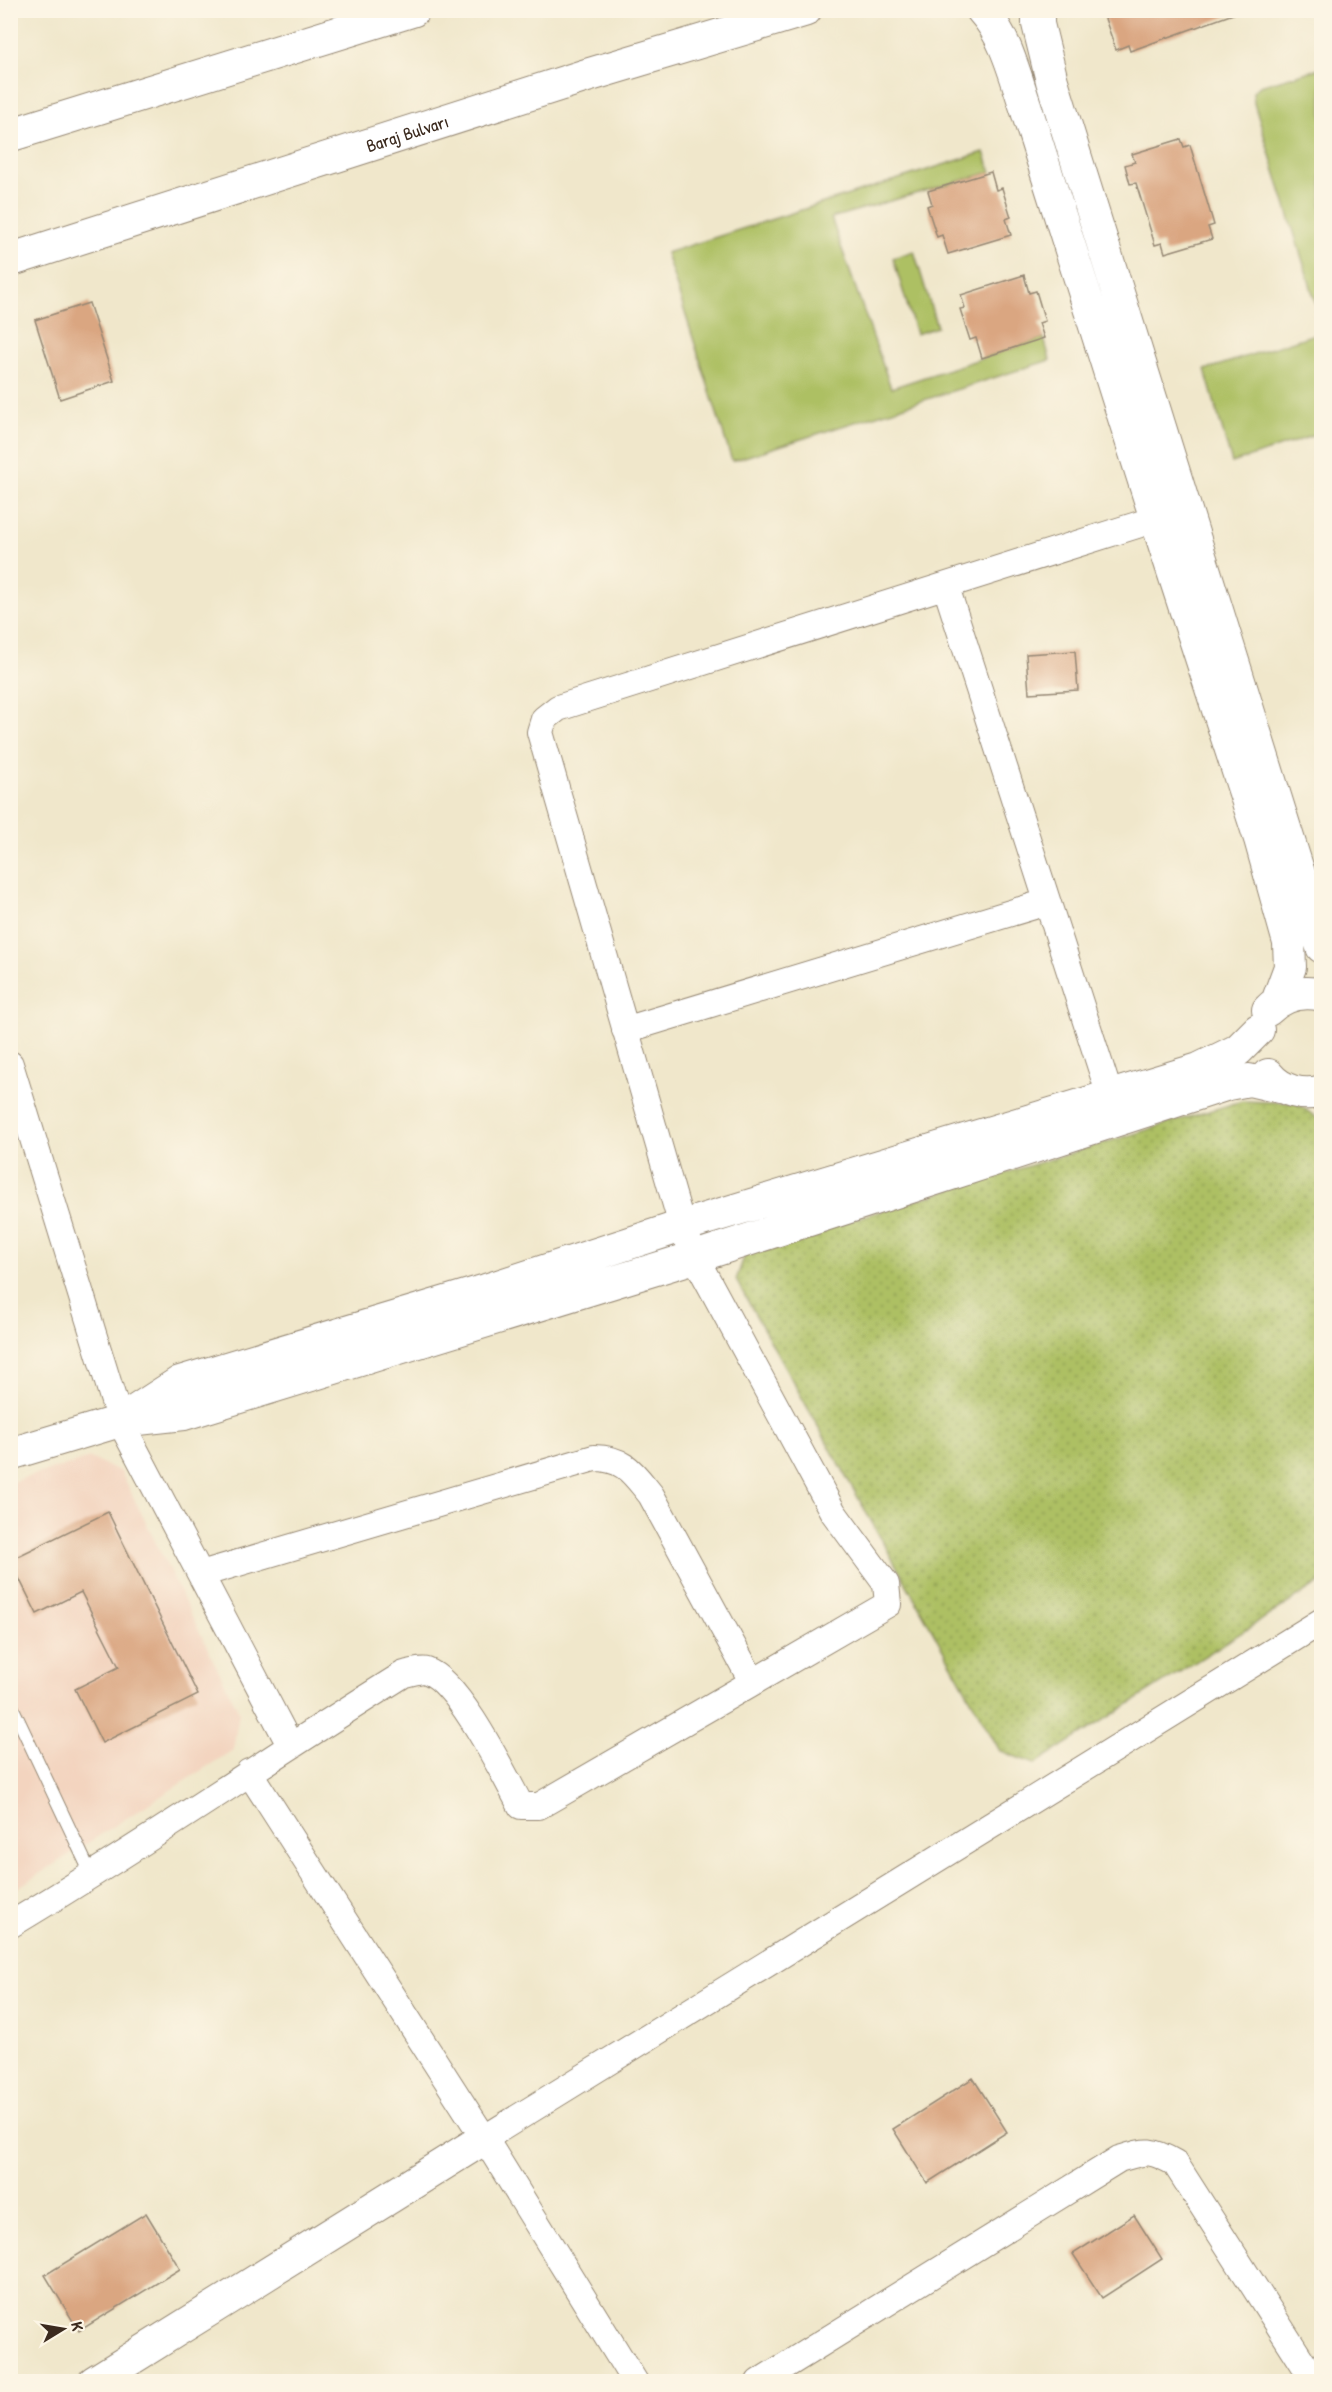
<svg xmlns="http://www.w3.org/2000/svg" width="1332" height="2392" font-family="'Patrick Hand',sans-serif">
  <defs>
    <pattern id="park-dots" width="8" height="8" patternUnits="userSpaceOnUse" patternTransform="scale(1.5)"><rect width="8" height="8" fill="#adc064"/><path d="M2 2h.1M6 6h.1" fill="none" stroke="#8e9c52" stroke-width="1.8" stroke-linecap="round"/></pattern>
  </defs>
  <rect width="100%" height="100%" fill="#fcf5e5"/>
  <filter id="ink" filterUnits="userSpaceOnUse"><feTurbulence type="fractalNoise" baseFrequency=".0167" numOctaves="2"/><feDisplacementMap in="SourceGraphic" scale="12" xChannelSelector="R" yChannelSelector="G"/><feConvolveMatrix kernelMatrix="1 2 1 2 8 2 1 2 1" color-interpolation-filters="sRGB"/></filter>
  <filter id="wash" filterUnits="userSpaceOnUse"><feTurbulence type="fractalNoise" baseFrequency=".008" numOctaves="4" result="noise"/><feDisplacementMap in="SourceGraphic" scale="24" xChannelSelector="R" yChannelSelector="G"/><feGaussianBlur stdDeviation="1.35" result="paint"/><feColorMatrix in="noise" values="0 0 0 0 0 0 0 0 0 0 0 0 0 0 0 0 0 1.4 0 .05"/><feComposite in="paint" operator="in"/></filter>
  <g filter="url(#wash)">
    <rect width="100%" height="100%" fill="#f0e7cb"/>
    <!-- built -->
    <path fill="#f3d4bf" d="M90 1458 121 1472 239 1712 233 1750 11 1892V1482Z"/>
    <!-- green -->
    <path fill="#adc064" stroke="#747541" stroke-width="1.5" d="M1321 68H1322L1321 320 1254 103 1253 92 1260 86Z
      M984 152 991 172 831 218 891 388 1044 338 1050 360 732 461 666 253Z
      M914 251 937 327 916 334 893 258Z
      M1321 332V433L1232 463 1205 370Z"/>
    <!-- park -->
    <path fill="url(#park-dots)" stroke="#747541" stroke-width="1.5" d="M1242 1101 1297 1103 1322 1122 1321 1582 1035 1764 1000 1751 736 1280 746 1252Z"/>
    <g id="blocks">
      <!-- building -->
      <path fill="#daa681" d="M1102 10H1236V13L1130 51 1128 45 1116 50Z
        M1181 139 1184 147 1190 145 1214 225 1208 227 1212 239 1165 253 1162 243 1155 245 1136 183 1130 184 1125 165 1135 162 1132 154Z
        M991 172 996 190 1002 188 1011 217 1006 219 1011 235 948 254 942 235 937 237 927 206 932 204 928 191Z
        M1024 275 1029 293 1036 291 1045 321 1039 323 1044 338 982 358 976 338 970 340 960 309 965 308 961 295Z
        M89 303 114 381 60 399 35 320Z
        M1075 651 1078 690 1029 693 1026 654Z
        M108 1512 198 1695 102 1743 75 1689 119 1667 81 1592 37 1614 10 1560Z
        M973 2078 1007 2132 927 2183 893 2129Z
        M146 2213 180 2269 79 2331 45 2275Z
        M1134 2215 1162 2259 1102 2298 1073 2254Z"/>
    </g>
  </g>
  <g filter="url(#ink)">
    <use href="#blocks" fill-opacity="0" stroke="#968874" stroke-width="1.5"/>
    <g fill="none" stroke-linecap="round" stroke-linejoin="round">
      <defs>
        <path id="service" d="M10 1702 92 1876"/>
        <path id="minor" d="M946 587 1110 1096
          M625 1030 1047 902
          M10 1064 120 1421 290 1745
          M201 1574 594 1458C625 1458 633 1473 651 1495L752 1681
          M249 1772 493 2152 635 2382
          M10 1925C144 1845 272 1756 404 1674 411 1673 421 1669 427 1671 459 1682 504 1775 521 1806H539L888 1604 886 1584 833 1512 695 1257 682 1226 540 732 544 719 558 708 1156 519
          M485 2138 1322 1621
          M759 2382 1119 2159C1146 2151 1149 2148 1175 2163L1315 2382"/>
        <path id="tertiary" d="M982 10C1006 36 1015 76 1026 108L1156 519 1260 839 1289 943 1290 967 1277 1002
          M1038 10V24L1052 81 1322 947
          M1268 1010C1283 995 1301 990 1322 995
          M1258 1030 1238 1050 1199 1069 682 1226 486 1290 180 1382 120 1421 184 1414 695 1257 1228 1084 1249 1080 1284 1088
          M1268 1075C1281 1091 1303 1097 1322 1091
          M10 1454 120 1421
          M94 2382 485 2138"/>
        <g id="secondary">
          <path d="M10 135 413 10"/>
          <path id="s1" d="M10 260 585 76 805 10"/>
        </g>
      </defs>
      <!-- service casing -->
      <use href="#service" stroke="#968874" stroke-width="14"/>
      <!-- minor casing -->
      <use href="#minor" stroke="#968874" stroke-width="28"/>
      <!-- tertiary casing -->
      <use href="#tertiary" stroke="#968874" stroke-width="34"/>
      <!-- secondary casing -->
      <use href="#secondary" stroke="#968874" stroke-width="35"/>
      <!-- service -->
      <use href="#service" stroke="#fff" stroke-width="12"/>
      <!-- minor -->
      <use href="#minor" stroke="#fff" stroke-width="26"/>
      <!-- tertiary -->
      <use href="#tertiary" stroke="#fff" stroke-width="32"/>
      <!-- secondary -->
      <use href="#secondary" stroke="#fff" stroke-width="33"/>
    </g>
  </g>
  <g text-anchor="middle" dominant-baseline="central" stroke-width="4.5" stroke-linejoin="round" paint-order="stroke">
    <!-- street labels -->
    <g font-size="18" fill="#3b2a1e" stroke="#fcf5e5">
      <text stroke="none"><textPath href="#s1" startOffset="417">Baraj Bulvarı</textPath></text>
    </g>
  </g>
  <!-- margin -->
  <rect width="1332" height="2392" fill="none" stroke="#fcf5e5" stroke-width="36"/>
  <!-- north arrow -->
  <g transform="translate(63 2329) rotate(79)" stroke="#fcf5e5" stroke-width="4.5" paint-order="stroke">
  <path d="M0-4.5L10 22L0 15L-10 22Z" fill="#3b2a1e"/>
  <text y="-9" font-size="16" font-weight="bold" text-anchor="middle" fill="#3b2a1e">K</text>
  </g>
</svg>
